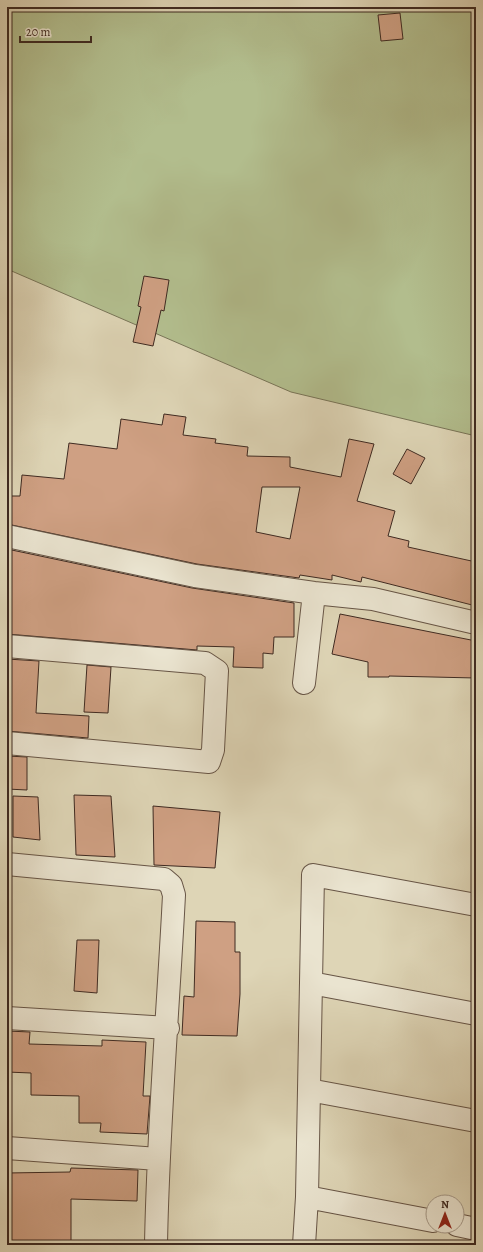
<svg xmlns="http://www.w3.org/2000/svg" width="483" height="1252" font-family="Alegreya,serif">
  <rect width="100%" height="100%" fill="#ded5b6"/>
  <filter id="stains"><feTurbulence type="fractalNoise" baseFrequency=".005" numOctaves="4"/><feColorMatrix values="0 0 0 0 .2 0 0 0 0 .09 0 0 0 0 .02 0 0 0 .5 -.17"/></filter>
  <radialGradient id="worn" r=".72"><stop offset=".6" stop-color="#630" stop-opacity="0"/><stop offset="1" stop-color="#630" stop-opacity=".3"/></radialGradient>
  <!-- green -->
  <path fill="#b2bd8d" stroke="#787457" d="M7 7H476V436L291 392 7 269Z"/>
  <!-- building -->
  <path fill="#cfa083" stroke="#3f2a21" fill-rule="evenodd" d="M400 13 403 39 381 41 378 15Z
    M144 276 169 280 164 311 161 310 153 346 133 342 141 307 138 306Z
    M164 414 186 417 183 435 216 439 215 443 248 447 247 456 290 457V467L341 477 349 439 374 444 357 501 395 511 388 536 409 541 408 547 476 562V606L362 577 361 582 332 575V580L300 575 299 578 197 564 7 524V496H20L22 475 64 479 69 443 117 449 121 419 162 425ZM262 487H300L290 539 256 532Z
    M407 449 425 458 411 484 393 474Z
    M7 549 192 588 294 603V637H274L273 654 263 653V668L233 667 234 647 197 646V650L7 634Z
    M340 614 476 641V678L389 676V677H368V662L332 654Z
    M7 659 39 661 36 713 89 716 88 738 7 731Z
    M87 665 111 667 108 713 84 712Z
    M7 756 27 757V790L7 789Z
    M74 795 111 796 115 857 76 855Z
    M13 796 38 797 40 840 13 837Z
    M153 806 220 812 215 868 154 865Z
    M196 921 235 922V952H240V994L237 1036 182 1035 184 996 194 997Z
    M77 940H99L97 993 74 991Z
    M7 1031 30 1032 29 1044 102 1046V1040L146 1042 143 1096H150L147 1134 100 1132 101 1123H79V1096L31 1095V1073L7 1072Z
    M71 1168 138 1170 137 1201 71 1199V1245H19V1242L7 1243V1173L70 1172Z"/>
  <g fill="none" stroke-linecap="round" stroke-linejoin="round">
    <defs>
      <path id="street" d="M7 536 195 576 314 593 373 599 476 623
        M7 646 205 663 217 671 213 750 209 762 7 743
        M304 683 314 593
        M7 864 164 879 171 885 174 895C168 1012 158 1128 156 1245
        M311 983 476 1014
        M7 1018 168 1028
        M309 1090 476 1121
        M7 1148 158 1159
        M307 1197 433 1221
        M457 1225 476 1229
        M304 1245 307 1197 313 875 476 905"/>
    </defs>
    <!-- street casing -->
    <use href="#street" stroke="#675546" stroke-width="24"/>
    <!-- street -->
    <use href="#street" stroke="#eae4d0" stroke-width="22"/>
  </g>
  <!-- margin -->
  <rect width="483" height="1252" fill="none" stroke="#ded5b6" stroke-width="24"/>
  <rect x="8" y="8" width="467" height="1236" fill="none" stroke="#3f2a21" stroke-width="2"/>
  <rect x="12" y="12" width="459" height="1228" fill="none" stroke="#3f2a21"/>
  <!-- north arrow -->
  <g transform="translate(445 1214)"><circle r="19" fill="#eae4d0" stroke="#a69a8a"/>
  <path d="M0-3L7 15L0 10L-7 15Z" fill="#8f2418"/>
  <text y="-6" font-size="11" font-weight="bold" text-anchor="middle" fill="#3f2a21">N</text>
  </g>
  <!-- scale -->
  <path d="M20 36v6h71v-6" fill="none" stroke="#3f2a21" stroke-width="2"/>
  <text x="26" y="36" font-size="12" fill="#3f2a21" stroke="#eae4d0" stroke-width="3" paint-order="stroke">20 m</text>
  <rect width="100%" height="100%" filter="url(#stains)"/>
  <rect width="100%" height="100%" fill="url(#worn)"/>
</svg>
